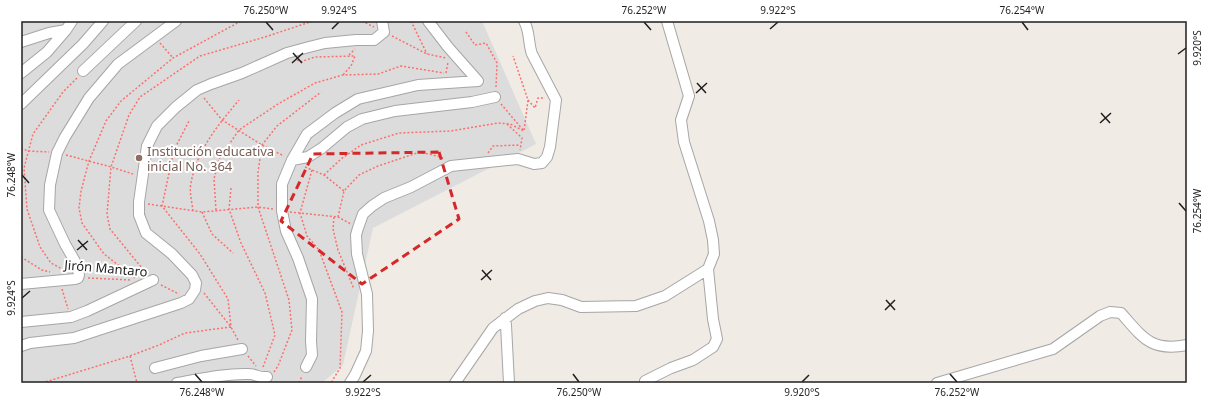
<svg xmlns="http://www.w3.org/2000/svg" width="1208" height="404" font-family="'Noto Sans',sans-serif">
  <rect width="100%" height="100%" fill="#f0ebe5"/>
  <!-- residential -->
  <path fill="#dddcdc" d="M21 21H482L536 144 373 228 343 365 322 383H21Z"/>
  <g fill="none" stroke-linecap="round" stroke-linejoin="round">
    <defs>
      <path id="minor" d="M428 21 448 47 478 81
        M21 42 49 33 66 30 72 21
        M83 71 136 21
        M21 73 47 52 66 30
        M21 104 83 44 103 21
        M292 160 308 157 322 148 347 127 362 119 395 111 472 102 495 97
        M21 284 75 279 78 278 79 275 77 265 65 244 49 210 50 185 57 153 65 137 89 98 118 64 176 21
        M505 318 506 325 509 383
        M21 322 71 317 87 311 153 280
        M21 346 30 343 74 338 181 303 189 299 195 290 196 283 192 275 172 254 146 233 139 215V202L147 146 157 126 176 107 197 90 211 84 242 73 287 53 309 47 325 43 356 40H374L384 32 382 21
        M306 367 312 355 311 341 312 299 298 258 286 231 282 211V184L292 160 307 134 335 113 358 99 418 85 478 81
        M155 368 201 356 242 349
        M645 381 671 368 693 360 713 347 717 339 713 319 708 269
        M177 383C200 379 226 373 249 374 256 374 258 378 267 377
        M350 383 355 375 366 351 368 331 367 294 357 254 356 235 358 228 363 214 372 206 384 198 411 187 451 166 518 159 534 164 542 163 547 157 550 147 556 100 532 54C528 43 530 31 524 21
        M455 383 493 328 518 309 535 301 548 298 562 300 581 307 636 306 665 296 708 269 714 254 713 240 709 221 684 142 681 120 689 96 667 21
        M937 383 1053 349 1100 316 1110 312 1121 313C1143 338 1151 352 1187 345"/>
    </defs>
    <!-- minor casing -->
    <use href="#minor" stroke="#a6a6a6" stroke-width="12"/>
    <!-- path -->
    <path stroke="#f9706d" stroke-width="1.5" stroke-dasharray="2 2" stroke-linecap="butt" d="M362 21 374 27
      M411 21 427 54
      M466 32 475 45 486 43 497 63 496 87
      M392 36 427 54 446 58
      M160 43 173 58
      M349 55 355 49
      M297 60 300 62 315 57 355 56 351 66 343 75
      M446 73 448 62
      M204 98 222 120 262 145 284 156
      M528 100 535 108 538 98H545
      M501 104 523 130
      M507 124 522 138 520 150
      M21 148 28 151 49 152
      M488 153 493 146 520 145
      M66 155 111 167 133 174
      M305 167 324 175 344 191
      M312 170 300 213 307 236 319 250 342 312 340 368 331 383
      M324 175 341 159 361 145 399 133 451 131 498 123 510 124 524 131 528 100 513 56
      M231 188 229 209 241 243 265 293 275 335 263 367
      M148 204 202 212 258 207 273 209
      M216 210 214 179 219 159 239 130 278 104 315 83 343 75 378 74 401 66 444 73
      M193 211C192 202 189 191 191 183 197 150 218 125 239 100
      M202 212 212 234 233 253
      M290 212 338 217 351 224
      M334 217 333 229 338 250 354 289
      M338 217 344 191 359 175 378 166 420 152 441 157 444 159
      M21 257 42 270 50 272
      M64 270 51 263 40 247 27 209 24 168 33 134 63 92 77 78
      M146 273 110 229 107 214 111 167 129 115 140 97 200 56 265 37 313 21
      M88 278 132 280
      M135 278 104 254 82 223 79 208 81 191 89 161 106 121 121 101 173 58 241 21
      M161 285 179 294
      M62 289 68 309
      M204 293 231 327 238 340
      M130 356 137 383
      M248 356 256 366
      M274 372 278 366 292 330 289 300 258 207V172L262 145 277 126 321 92
      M42 383 130 356 159 345 185 333 231 327 228 299 200 254 162 206 174 150 189 121
      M299 383 302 376"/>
    <!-- minor -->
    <use href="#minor" stroke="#fff" stroke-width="10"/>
  </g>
  <!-- marked area -->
  <path fill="none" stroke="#d62828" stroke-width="3" stroke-dasharray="8 5" stroke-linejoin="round" d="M439 152 459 219 362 284 281 221 313 154Z"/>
  <!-- ticks -->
  <path fill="none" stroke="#1f1f1f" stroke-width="1.5" d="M266 22 273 30M644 22 651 30M1022 22 1028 30M332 29 339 22M770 29 778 22M293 53 302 63M1178 54 1186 48M292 63 303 53M697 83 706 93M696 93 707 83M1101 113 1110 123M1100 123 1111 113M22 175 29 183M1179 203 1186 211M78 240 87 250M77 250 88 241M482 270 491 280M481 280 492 270M22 298 30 291M886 300 895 310M885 310 895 300M195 374 202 382M573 374 579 382M950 374 957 382M363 382 371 375M802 382 809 375"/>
  <!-- markers -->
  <circle fill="#8d6e63" stroke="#fff" stroke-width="1.5" cx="139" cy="158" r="4"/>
  <g text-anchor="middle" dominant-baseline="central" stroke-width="4" stroke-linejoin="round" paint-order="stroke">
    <!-- education labels -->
    <g font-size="13" fill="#785e54" stroke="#fff" text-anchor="start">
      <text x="147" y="151">Institución educativa<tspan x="147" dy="15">inicial No. 364</tspan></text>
    </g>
    <!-- street labels -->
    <g font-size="13" fill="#1f1f1f" stroke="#fff">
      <text transform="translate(106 268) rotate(5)">Jirón Mantaro</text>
    </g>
  </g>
  <!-- border -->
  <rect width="1208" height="404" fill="none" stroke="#ffffff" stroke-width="44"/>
  <rect x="22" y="22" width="1164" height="360" fill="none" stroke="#1f1f1f" stroke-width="1.5"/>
  <g font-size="10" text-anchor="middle" fill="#1f1f1f">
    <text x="266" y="14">76.250°W</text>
    <text x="339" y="14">9.924°S</text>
    <text x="644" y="14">76.252°W</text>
    <text x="778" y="14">9.922°S</text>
    <text x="1022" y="14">76.254°W</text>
    <text transform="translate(1197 48) rotate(-90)" y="4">9.920°S</text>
    <text transform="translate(11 175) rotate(-90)" y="4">76.248°W</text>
    <text transform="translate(1197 211) rotate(-90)" y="4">76.254°W</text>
    <text transform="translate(11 298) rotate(-90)" y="4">9.924°S</text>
    <text x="202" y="396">76.248°W</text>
    <text x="363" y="396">9.922°S</text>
    <text x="579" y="396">76.250°W</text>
    <text x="802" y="396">9.920°S</text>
    <text x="957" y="396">76.252°W</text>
  </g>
</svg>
